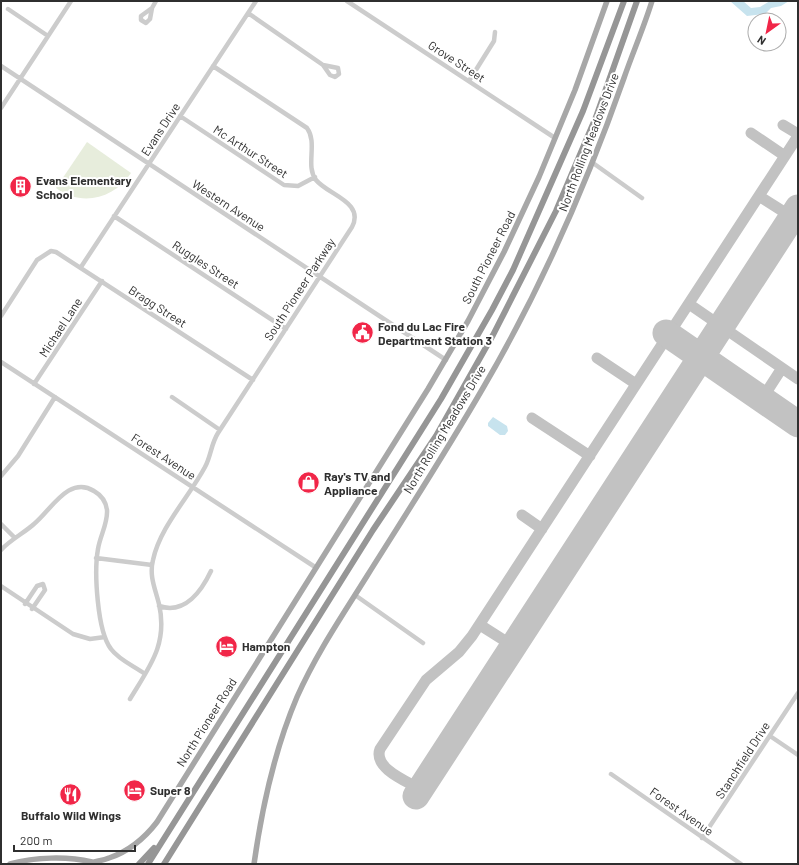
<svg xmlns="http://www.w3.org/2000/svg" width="799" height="865" font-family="Barlow,sans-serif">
  <rect width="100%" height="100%" fill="#fff"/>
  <!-- green -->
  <path fill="#e7eddc" d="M87 142 131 173C114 199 81 207 56 188Z"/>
  <!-- water -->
  <path fill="#c7e3ee" d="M730 1H743L751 8 760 7 770 1H789L781 6 771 8 765 14 747 16Z
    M493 417 507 426 508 431 505 435H500L488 426V423Z"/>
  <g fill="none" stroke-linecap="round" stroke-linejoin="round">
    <!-- taxiway -->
    <path stroke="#c2c2c2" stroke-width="11" d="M783 125 798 134
      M751 133 785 156
      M759 196 792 217
      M689 304 798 379
      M597 358 636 384
      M762 399 782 368
      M532 418 590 456
      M522 515 542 529
      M480 625 513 646
      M420 789C406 781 373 768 380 749L426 680 459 652 472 636 798 136"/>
    <!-- runway -->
    <path stroke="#c2c2c2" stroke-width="27" d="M666 333 798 424
      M416 796 798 208"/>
    <!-- minor -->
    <path stroke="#ccc" stroke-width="4.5" d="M347 1 555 138
      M152 8 150 19 146 23 141 20V16L152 8 156 1
      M8 9 48 36
      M248 13 323 65 330 75 335 77 339 74 338 68 323 65
      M1 66 446 360
      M469 81 494 41 495 32
      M1 108 71 1
      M180 116 284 185 298 186 315 177
      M593 163 642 198
      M114 216 286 329
      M81 267 256 1
      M1 316 37 260 51 251 56 252 253 380
      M1 362 315 567
      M34 384 102 281
      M172 397 220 430
      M1 476 18 456 55 397
      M1 524 15 538
      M1 550C10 540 24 533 34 524 51 510 69 475 94 491 101 495 106 502 107 510 108 523 100 536 98 549 94 571 97 631 111 649 119 660 134 666 145 674
      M96 558 152 565
      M1 586 73 634 90 639 105 637
      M355 595 423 643
      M25 604 37 586 43 584 45 590 32 609
      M159 606C185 615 202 590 211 571
      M130 699C150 666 168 644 159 604 155 588 149 576 153 560 160 527 189 497 205 467 211 456 211 444 218 433L352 227C365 202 328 195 316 180 305 166 318 143 307 128L213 66
      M770 736 798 755
      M611 774 741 864
      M702 838 798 693"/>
    <!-- major -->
    <path stroke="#a7a7a7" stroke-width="5.5" d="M10 864C35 857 67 856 92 862
      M88 864C95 861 102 861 109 858 130 851 144 839 157 822L428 389 468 321 504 252 539 177 575 90 607 1
      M254 864C262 807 274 751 297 697 316 654 342 616 367 576 406 514 446 452 483 388 541 289 586 186 624 78 633 52 644 27 652 1"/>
    <!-- highway -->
    <path stroke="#969696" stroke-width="6" d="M139 864 154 848
      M148 864 441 399 492 310 513 270 583 111 624 1
      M164 864 373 530 436 436 493 335 556 211 596 117 637 1"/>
  </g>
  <!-- icons -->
  <defs>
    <symbol id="building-disc" viewBox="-11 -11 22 22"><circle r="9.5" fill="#f12648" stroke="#fff"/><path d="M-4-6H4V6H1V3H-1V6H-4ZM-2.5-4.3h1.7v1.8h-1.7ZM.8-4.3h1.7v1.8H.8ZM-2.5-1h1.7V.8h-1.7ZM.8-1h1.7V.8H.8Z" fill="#fff"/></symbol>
    <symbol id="civic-disc" viewBox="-11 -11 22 22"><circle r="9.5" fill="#f12648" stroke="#fff"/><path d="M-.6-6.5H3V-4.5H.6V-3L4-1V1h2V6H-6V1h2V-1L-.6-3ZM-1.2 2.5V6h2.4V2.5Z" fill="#fff"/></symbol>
    <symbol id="shop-disc" viewBox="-11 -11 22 22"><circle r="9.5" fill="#f12648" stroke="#fff"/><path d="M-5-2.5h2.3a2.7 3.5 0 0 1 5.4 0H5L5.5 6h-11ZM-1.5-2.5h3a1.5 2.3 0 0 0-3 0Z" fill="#fff"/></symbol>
    <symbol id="hotel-disc" viewBox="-11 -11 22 22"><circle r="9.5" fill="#f12648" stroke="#fff"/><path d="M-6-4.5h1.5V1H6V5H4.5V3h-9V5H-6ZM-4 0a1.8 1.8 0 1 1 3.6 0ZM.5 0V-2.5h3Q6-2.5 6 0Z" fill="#fff"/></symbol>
    <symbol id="restaurant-disc" viewBox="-11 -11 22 22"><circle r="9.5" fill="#f12648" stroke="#fff"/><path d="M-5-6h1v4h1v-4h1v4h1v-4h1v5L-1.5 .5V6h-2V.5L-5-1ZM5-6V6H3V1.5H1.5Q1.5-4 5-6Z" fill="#fff"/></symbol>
  </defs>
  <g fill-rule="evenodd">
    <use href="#building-disc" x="8" y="174" width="25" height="25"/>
    <use href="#civic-disc" x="350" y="320" width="25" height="25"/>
    <use href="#shop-disc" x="296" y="470" width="25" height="25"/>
    <use href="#hotel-disc" x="214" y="634" width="25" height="25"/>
    <use href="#hotel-disc" x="122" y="778" width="25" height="25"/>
    <use href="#restaurant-disc" x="58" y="782" width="25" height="25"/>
  </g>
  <g text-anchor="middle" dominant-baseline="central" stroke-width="4" stroke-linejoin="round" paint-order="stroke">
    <!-- street labels -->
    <g font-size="12" fill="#2f2f2f" stroke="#fff">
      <text transform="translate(457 61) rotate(33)">Grove Street</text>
      <text transform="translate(160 129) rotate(-57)">Evans Drive</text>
      <text transform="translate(588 142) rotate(-69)">North Rolling Meadows Drive</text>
      <text transform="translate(251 151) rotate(33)">Mc Arthur Street</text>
      <text transform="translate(229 205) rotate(33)">Western Avenue</text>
      <text transform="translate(488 257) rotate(-63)">South Pioneer Road</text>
      <text transform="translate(206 264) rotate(33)">Ruggles Street</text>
      <text transform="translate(299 289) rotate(-57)">South Pioneer Parkway</text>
      <text transform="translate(158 306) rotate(33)">Bragg Street</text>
      <text transform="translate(60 327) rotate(-57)">Michael Lane</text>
      <text transform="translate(444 429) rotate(-59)">North Rolling Meadows Drive</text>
      <text transform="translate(164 456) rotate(33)">Forest Avenue</text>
      <text transform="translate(206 722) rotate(-58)">North Pioneer Road</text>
      <text transform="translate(742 760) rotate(-57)">Stanchfield Drive</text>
      <text transform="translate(682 811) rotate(35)">Forest Avenue</text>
    </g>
    <!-- poi labels -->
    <g font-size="12" font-weight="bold" fill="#2f2f2f" stroke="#fff" text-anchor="start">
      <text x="36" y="180">Evans Elementary<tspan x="36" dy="14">School</tspan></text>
      <text x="378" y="326">Fond du Lac Fire<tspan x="378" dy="14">Department Station 3</tspan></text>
      <text x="324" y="476">Ray's TV and<tspan x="324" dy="14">Appliance</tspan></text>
      <text x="242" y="646">Hampton</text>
      <text x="150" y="790">Super 8</text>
      <text x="71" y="815" text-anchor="middle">Buffalo Wild Wings</text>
    </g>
  </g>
  <!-- border -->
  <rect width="799" height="865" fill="none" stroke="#2f2f2f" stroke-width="4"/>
  <!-- north arrow -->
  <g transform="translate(767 32) rotate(213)"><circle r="19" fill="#ffffff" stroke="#acacac"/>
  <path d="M0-3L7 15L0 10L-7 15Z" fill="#f12648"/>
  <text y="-6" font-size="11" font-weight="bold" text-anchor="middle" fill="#2f2f2f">N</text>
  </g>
  <!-- scale -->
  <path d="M14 845v6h121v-6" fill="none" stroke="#2f2f2f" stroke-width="2"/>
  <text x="20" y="845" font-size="12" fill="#2f2f2f" stroke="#ffffff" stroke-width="3" paint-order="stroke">200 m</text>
</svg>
